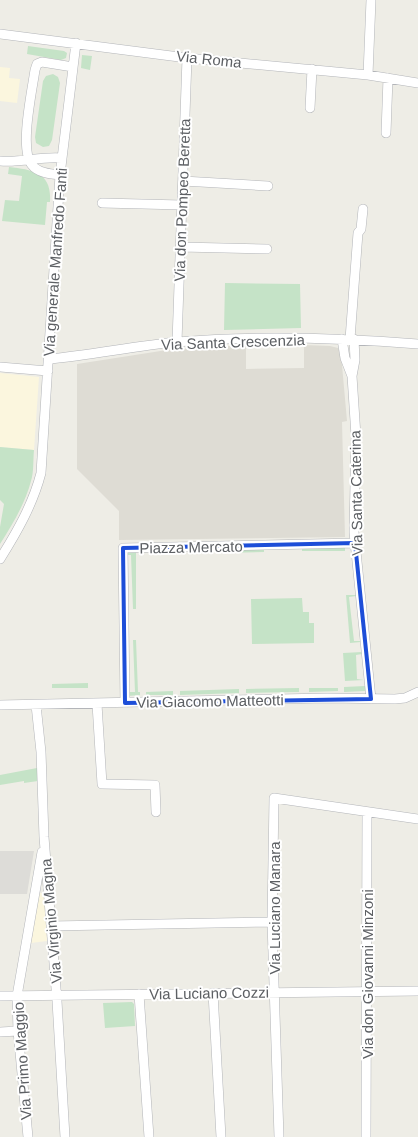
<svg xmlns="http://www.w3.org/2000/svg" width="418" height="1137" font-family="Helvetica,sans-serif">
  <rect width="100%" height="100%" fill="#eeede6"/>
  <!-- commercial -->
  <path fill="#fbf6de" d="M0 67 10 68 9 78 20 79 17 103 0 101Z
    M0 373 39 377 34 450 0 447Z
    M39 893H45L47 941 31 943Z"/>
  <!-- industrial -->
  <path fill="#dddcd8" d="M0 851H34L27 894H0Z"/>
  <!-- education -->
  <path fill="#dedcd4" d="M246 345V369L304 368V345L330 346 338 348 341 354 347 421 342 422 345 537 119 540V543V511L77 469V364L167 350Z"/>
  <!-- green -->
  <path fill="#c5e3c7" d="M28 46 64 51 67 53 66 58 61 60 27 54Z
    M82 55 92 56 90 70 81 68Z
    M53 74 58 77 60 83 52 140 49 146 43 147 36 143 35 137 43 81 46 76Z
    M9 167C33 170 52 172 50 202H47L45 225 2 221 5 200 19 201 22 176 8 174Z
    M225 283 300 284 301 328 224 330Z
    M0 447 34 450C33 460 34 472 31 481 25 504 12 525 0 544V527L4 504 0 500Z
    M345 546V551H302V547Z
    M264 547V552L217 553V548Z
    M125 550H136V609H133L131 555H125Z
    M346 595H356V596L349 597 354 641H361V642L350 643Z
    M302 598 303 612H309V623H314V643L252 644 251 599Z
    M133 640H136L138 692H140V695L128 696V692H135Z
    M362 652V654L356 655 357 679 364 680 345 681 343 653Z
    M88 683V688H52V684Z
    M365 686V691L344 692V687Z
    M299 688V692L246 693V689Z
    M309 688H338V691L309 692Z
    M239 689V693L180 695V691Z
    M173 691V695H146V692Z
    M37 768 38 781 24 783V781L0 785V775Z
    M132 1002 134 1004 135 1026 105 1028 103 1003Z"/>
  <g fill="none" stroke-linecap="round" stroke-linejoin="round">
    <defs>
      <path id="minor" d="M0 34 187 58 368 75 418 83
        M368 75 371 0
        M310 108 312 69
        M386 133 388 78
        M0 161C21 163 41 156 62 158
        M60 175C51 174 38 173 32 165 19 150 32 91 35 70L37 64 42 62 73 67
        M183 181 268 186
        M102 203 182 205
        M181 247 267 249
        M342 339 345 358 352 376
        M350 339 358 233 361 229 363 209
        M354 339 355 360 352 376 356 436 354 532 371 699
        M177 342 187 58
        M49 359C92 355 134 346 177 342 256 335 340 338 418 344
        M0 367 48 371
        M0 559C17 532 33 504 41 473L60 175 76 43
        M125 703 123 548 355 543
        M97 704 102 784 155 785 156 812
        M0 705 327 698 395 699 405 698 418 692
        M36 705 41 752 44 837 57 1001 65 1137
        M51 926 272 922
        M213 993 221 1137
        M139 994 149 1137
        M0 996 418 991
        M0 1032 18 1031
        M28 1137 18 1031 17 996 42 852
        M279 1137 272 922 274 798 418 819
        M366 1137 367 812"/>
    </defs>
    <!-- minor casing -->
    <use href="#minor" stroke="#b3b5b9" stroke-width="10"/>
    <!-- minor -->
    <use href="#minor" stroke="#fff" stroke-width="9"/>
  </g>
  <!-- marked area -->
  <path fill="none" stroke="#1d4ed8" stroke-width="4" stroke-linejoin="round" d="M355 543 371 699 125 703 123 548Z"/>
  <g text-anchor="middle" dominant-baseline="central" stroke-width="4" stroke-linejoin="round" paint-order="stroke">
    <!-- street labels -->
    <g font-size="15" fill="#5d6064" stroke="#fff">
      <text transform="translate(209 59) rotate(6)">Via Roma</text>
      <text transform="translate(182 200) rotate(-88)">Via don Pompeo Beretta</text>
      <text transform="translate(55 262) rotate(-86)">Via generale Manfredo Fanti</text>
      <text transform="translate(233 342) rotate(-2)">Via Santa Crescenzia</text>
      <text transform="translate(356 493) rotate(-91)">Via Santa Caterina</text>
      <text transform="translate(191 547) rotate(-1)">Piazza Mercato</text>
      <text transform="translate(210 701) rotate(-1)">Via Giacomo Matteotti</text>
      <text transform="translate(274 908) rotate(-90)">Via Luciano Manara</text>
      <text transform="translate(51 921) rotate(-95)">Via Virginio Magna</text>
      <text transform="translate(367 974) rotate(-90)">Via don Giovanni Minzoni</text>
      <text transform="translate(209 993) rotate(-1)">Via Luciano Cozzi</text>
      <text transform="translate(22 1061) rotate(-94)">Via Primo Maggio</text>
    </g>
  </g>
</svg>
